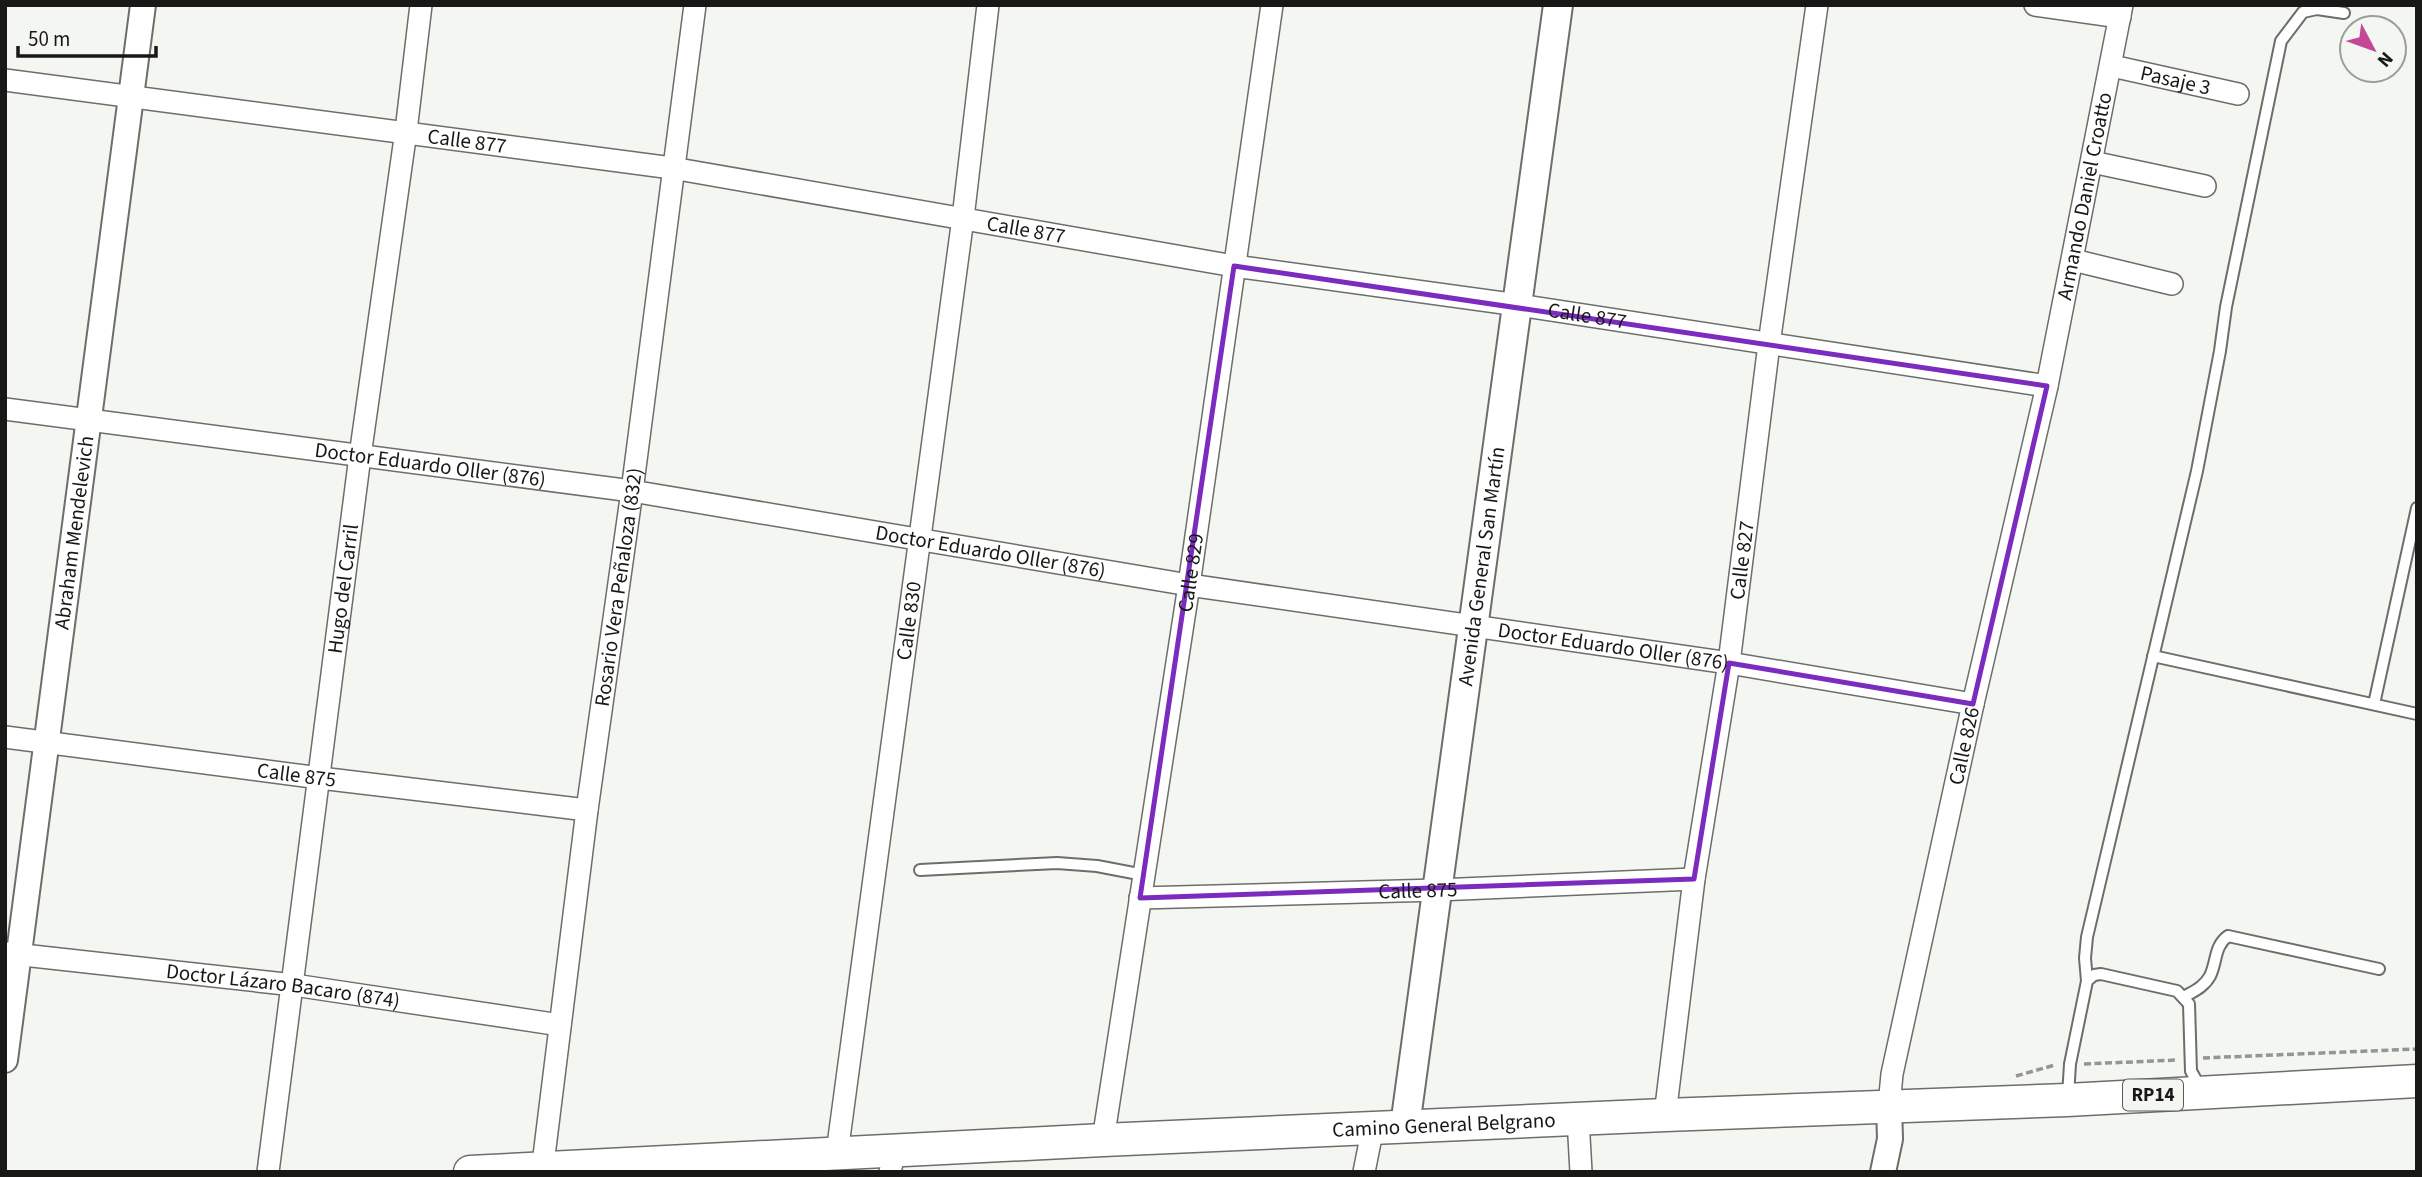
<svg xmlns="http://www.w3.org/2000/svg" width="2422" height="1177" font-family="'Source Sans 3',sans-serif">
  <rect width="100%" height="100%" fill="#f4f6f2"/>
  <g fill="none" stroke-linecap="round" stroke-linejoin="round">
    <defs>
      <path id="service" d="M2153 656 2417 714
        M2374 704 2417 508
        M920 870 1057 863 1097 866 1144 875
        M2087 981 2085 958 2087 937 2197 471 2220 351 2226 307 2281 41 2303 12 2317 9 2344 13
        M2184 997C2194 991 2204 987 2210 976 2217 962 2214 946 2228 936L2379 969
        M2068 1096 2070 1064 2087 981 2094 975 2101 974 2177 991 2189 1004 2191 1071 2201 1089"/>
      <g id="minor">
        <path d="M2035 5 2120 17"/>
        <path id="s1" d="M2112 66 2238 94"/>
        <path id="s2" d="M5 80 672 168 1234 266 1518 305 2047 386"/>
        <path d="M2092 162 2205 186"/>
        <path d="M2073 260 2172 284"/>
        <path id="s3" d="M5 409 632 491 1189 585 1729 663 1973 704"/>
        <path id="s4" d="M5 737 320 778 587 810"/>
        <path id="s5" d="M1140 898 1437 890 1694 879"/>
        <path id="s6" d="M5 953 294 985 560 1025"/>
        <path id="s7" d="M1889 1106 1892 1074 1973 704 2047 386 2122 5"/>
        <path id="s8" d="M1665 1115 1694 879 1729 663 1769 344 1817 5"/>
        <path d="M1578 1119 1581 1172"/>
        <path id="s9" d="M1103 1140 1189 585 1272 5"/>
        <path id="s10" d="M837 1153 963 218 988 5"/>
        <path id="s11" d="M268 1172 360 456 406 131 421 5"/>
        <path id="s12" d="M542 1172 587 810 632 491 695 5"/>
        <path d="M890 1172 895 1150"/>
        <path d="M1364 1172 1373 1127"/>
      </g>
      <g id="tertiary">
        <path id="s13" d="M5 1060 143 5"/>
        <path d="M1883 1172 1890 1139 1889 1106"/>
      </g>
      <g id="secondary">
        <path id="s14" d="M1405 1126 1558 5"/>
      </g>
      <g id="primary">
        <path id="s15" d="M470 1172 1103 1140 1665 1115 2067 1100 2417 1081"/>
      </g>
    </defs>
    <!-- service casing -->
    <use href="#service" stroke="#6c6e6a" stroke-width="14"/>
    <!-- minor casing -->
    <use href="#minor" stroke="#6c6e6a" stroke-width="24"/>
    <!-- tertiary casing -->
    <use href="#tertiary" stroke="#6c6e6a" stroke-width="28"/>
    <!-- secondary casing -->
    <use href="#secondary" stroke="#6c6e6a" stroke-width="32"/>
    <!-- primary casing -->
    <use href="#primary" stroke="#6c6e6a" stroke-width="35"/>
    <!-- path -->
    <path stroke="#959693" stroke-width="3.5" stroke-dasharray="7 3.5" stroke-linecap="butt" d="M2203 1058 2417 1049
      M2084 1064 2177 1060
      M2016 1076 2055 1065"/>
    <!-- service -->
    <use href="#service" stroke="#fff" stroke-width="10"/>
    <!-- minor -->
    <use href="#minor" stroke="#fff" stroke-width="21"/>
    <!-- tertiary -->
    <use href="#tertiary" stroke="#fff" stroke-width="24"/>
    <!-- secondary -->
    <use href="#secondary" stroke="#fff" stroke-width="28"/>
    <!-- primary -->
    <use href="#primary" stroke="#fff" stroke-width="32"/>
  </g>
  <!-- marked area -->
  <path fill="none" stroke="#7b2cbf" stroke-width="5" stroke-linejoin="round" d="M1234 266 2047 386 1973 704 1729 663 1694 879 1140 898Z"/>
  <g text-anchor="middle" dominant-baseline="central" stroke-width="7" stroke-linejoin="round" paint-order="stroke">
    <!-- shield labels -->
    <rect fill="#f4f6f2" stroke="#5a5b59" stroke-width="2" x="2123" y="1079.5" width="60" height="31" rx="5"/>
    <g font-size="19" font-weight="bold" fill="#181817">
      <text x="2153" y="1095">RP14</text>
    </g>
    <!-- street labels -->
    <g font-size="21" fill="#181817" stroke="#f4f6f2">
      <text stroke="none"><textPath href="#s1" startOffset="65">Pasaje 3</textPath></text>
      <text stroke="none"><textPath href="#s2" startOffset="466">Calle 877</textPath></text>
      <text stroke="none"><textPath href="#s7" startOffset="931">Armando Daniel Croatto</textPath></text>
      <text stroke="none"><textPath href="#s2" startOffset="1032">Calle 877</textPath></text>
      <text stroke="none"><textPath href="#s2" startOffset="1600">Calle 877</textPath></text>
      <text stroke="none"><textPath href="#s3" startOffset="429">Doctor Eduardo Oller (876)</textPath></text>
      <text stroke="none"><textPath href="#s13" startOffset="532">Abraham Mendelevich</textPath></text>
      <text stroke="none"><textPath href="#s3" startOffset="996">Doctor Eduardo Oller (876)</textPath></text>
      <text stroke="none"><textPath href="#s8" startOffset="560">Calle 827</textPath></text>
      <text stroke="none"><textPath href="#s14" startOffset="565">Avenida General San Martín</textPath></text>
      <text stroke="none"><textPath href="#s9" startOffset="574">Calle 829</textPath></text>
      <text stroke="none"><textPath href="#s12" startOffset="590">Rosario Vera Peñaloza (832)</textPath></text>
      <text stroke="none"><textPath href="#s11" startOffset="588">Hugo del Carril</textPath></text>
      <text stroke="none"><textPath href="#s10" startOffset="537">Calle 830</textPath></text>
      <text stroke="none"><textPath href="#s3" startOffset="1626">Doctor Eduardo Oller (876)</textPath></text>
      <text stroke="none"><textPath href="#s7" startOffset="368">Calle 826</textPath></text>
      <text stroke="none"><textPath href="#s4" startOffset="294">Calle 875</textPath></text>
      <text stroke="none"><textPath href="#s5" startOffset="278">Calle 875</textPath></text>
      <text stroke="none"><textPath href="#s6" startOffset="280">Doctor Lázaro Bacaro (874)</textPath></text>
      <text stroke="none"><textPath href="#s15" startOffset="975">Camino General Belgrano</textPath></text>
    </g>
  </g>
  <!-- border -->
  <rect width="2422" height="1177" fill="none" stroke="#181817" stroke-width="14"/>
  <!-- north arrow -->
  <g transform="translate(2373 49) rotate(131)"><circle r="33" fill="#f4f6f2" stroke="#9c9d9a" stroke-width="2"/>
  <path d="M0-5L12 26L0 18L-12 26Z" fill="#c44897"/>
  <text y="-10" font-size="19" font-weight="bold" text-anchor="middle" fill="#181817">N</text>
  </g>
  <!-- scale -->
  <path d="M18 46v10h138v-10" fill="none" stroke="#181817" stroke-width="3.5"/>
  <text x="28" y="46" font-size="21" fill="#181817" stroke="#f4f6f2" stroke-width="5" paint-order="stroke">50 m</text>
</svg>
